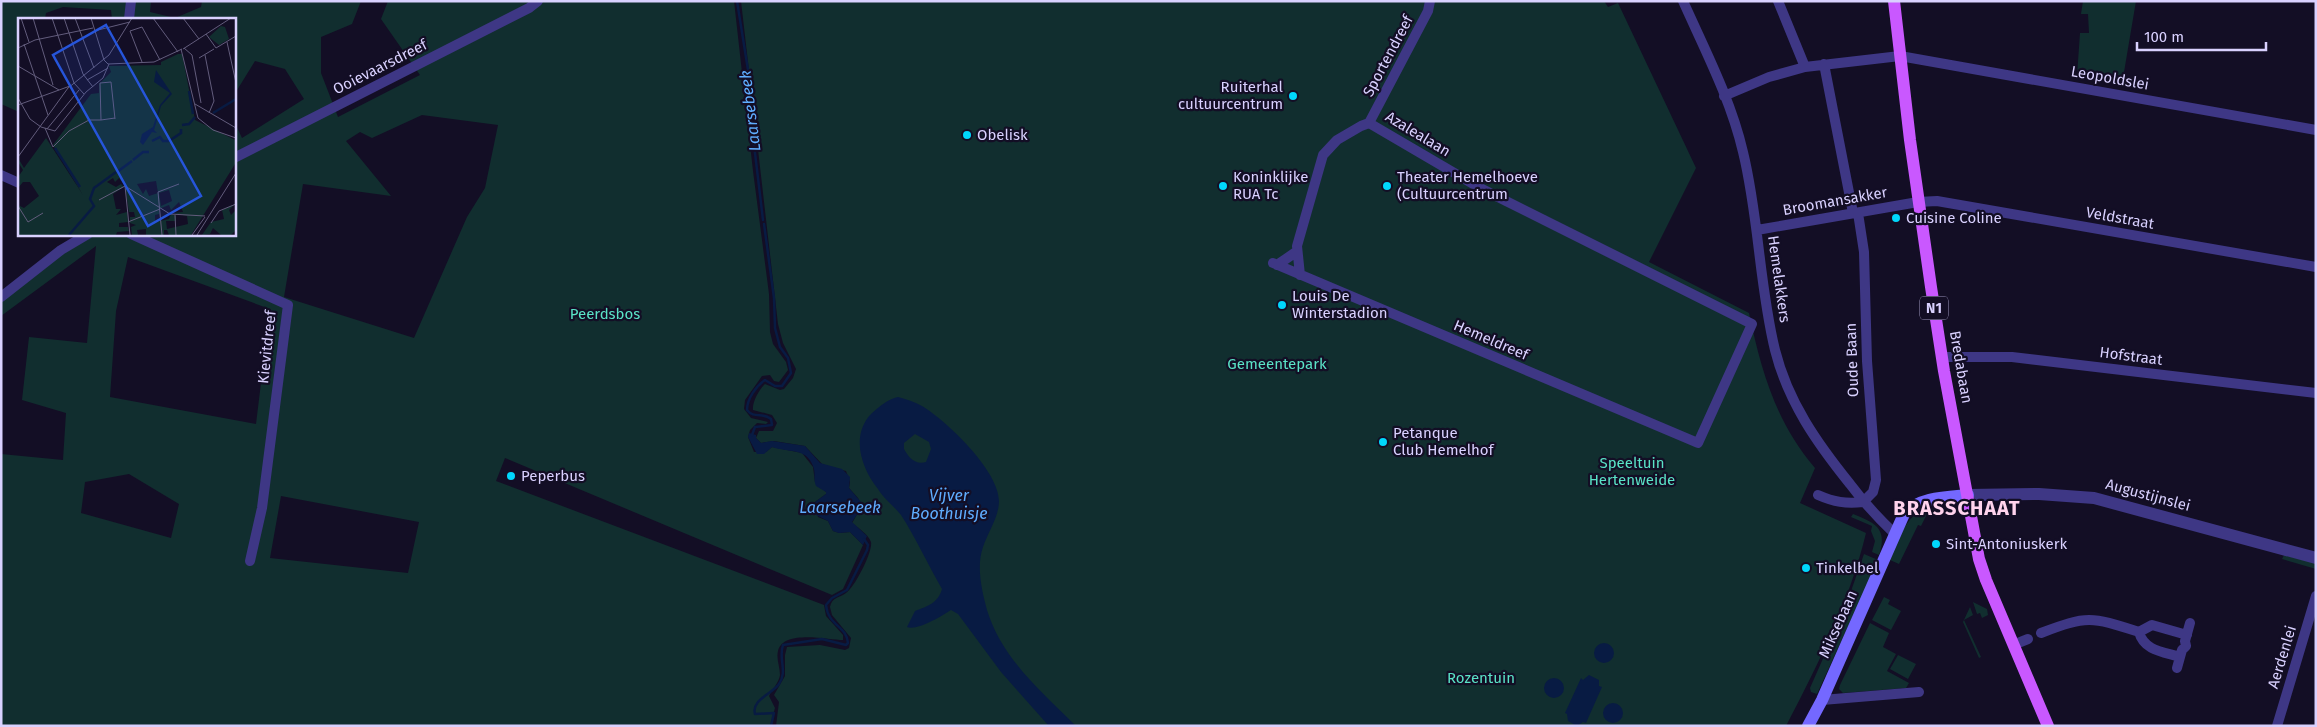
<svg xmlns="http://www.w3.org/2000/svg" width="2317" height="727" font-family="'Fira Sans',sans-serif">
  <rect width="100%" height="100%" fill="#130e25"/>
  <!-- green -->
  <path fill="#112e2f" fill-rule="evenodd" d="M1 1H151L150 12 175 18 201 7 202 1H361L352 24 321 37V73L338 117 420 75 381 19 388 1H734L753 171 769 294 770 332 773 344 786 362 788 370 779 382 774 381 770 375 762 376 745 400 744 409 751 418 768 422 766 424 757 423 750 430 748 437 754 452H766L772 447 802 453 813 467 815 482 826 492V494L815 502 818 517 828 521 833 531 839 533 850 532 863 545 843 589 832 595 505 458 496 481 824 605 826 616 843 635V640C829 640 783 629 778 651 776 659 780 667 780 675 779 682 772 690 769 696L775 708 770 726H1V454L63 460 66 413 22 400 29 337 87 343 96 246 1 316V296L82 234H234V121L242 138 304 99 285 69 255 61 234 95V19H112L111 10 63 7 46 13 45 19H19V112L1 104ZM422 115 498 125 485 188 467 217 414 338 284 297 303 184 391 196 346 141 360 132 372 138ZM128 257 270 309 256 424 110 397 116 311ZM129 474 179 504 171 538 81 513 85 482ZM281 496 419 522 408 573 270 558Z
    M741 1H1604L1608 7 1618 3 1696 168 1649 262 1749 313C1761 370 1776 423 1815 468L1800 503 1866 533C1850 600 1818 665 1786 726H776L779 702 774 695 785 676V655L787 647 820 645 845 650 849 648 851 638 832 615 830 607C832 597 839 598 846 593 854 588 873 552 871 542 868 534 858 528 852 523L862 506 858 498 849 488 850 482 846 471 823 465 805 446 774 441 761 443 756 438 759 431H773L777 423 772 415 753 410C752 402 759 390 765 384L780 390 784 389 793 378 796 369 783 343 778 324Z
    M2083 1H2136L2122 84 2077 76 2080 33H2089L2088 14H2081Z
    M1930 507 1936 510 1935 513 1929 510 1921 526 1918 525 1899 564 1890 560C1899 539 1905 514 1930 507Z
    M1853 514C1875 523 1888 528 1879 555L1872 552 1875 541 1871 531 1872 526 1851 517Z
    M1864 554 1878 560 1871 570H1869L1867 574 1871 576 1817 694 1811 692 1810 688 1844 611Z
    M2284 555 2316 563V569L2282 559Z
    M1884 597 1890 600 1888 604 1901 611 1891 630 1872 620Z
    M1973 602 1987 609 1988 615 1982 618 1980 613 1977 614Z
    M1970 607 1973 615 1964 620 1981 657 1979 658 1963 622Z
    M1870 623 1889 633 1883 647 1896 654 1887 671 1909 683 1906 688 1843 693 1839 689 1840 685Z
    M1898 655 1916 664 1908 679 1890 669Z"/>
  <!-- water -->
  <path fill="#081b43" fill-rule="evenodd" d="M898 397C906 399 915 402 922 406 947 421 999 471 999 501 999 517 988 532 983 547 976 567 982 591 987 610 1002 659 1042 692 1076 726L1048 725 1001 672 958 614 951 610C942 616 917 631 907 627L915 611C928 606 938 603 942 589 928 565 916 538 901 515 894 506 884 499 878 489 861 468 850 435 872 413 879 407 888 399 898 397ZM915 434 929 442 931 449 926 462C915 465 909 458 904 449V443Z
    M749 433 756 435V438L761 443 772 441 805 446 820 463 842 469 850 477 849 488 861 502 860 510 852 522 867 536 863 545 850 532 839 533 833 531 828 521 814 514 812 508 815 502 826 494V492L816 486C813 479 816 473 813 466 806 447 788 453 772 447L764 454H757L748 437Z
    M1594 653a10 10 0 1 1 20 0a10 10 0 1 1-20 0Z
    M1589 675 1599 680V686L1602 687 1586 723 1583 722 1577 726 1568 721 1567 714 1565 713 1581 678 1583 680Z
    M1544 688a10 10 0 1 1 20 0a10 10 0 1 1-20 0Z
    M1603 713a10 10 0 1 1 20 0a10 10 0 1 1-20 0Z"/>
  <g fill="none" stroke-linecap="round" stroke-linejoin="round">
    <!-- stream -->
    <path stroke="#081b43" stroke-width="2.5" d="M737 1 748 70 752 128 763 220
      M752 435 755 427 772 425 771 419C763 412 754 419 747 410 747 399 756 386 765 380L775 386H782L791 373 788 358 780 347 775 328 774 298 764 224
      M771 726 774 713 755 714C751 700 772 694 779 684 788 671 778 659 783 645L822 639 846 645 848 643C847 626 828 626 826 605L832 598 847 590 867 550 868 545 864 539"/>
    <!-- minor -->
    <path stroke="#3e3785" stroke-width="10" d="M1683 1C1705 50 1731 100 1743 152 1759 217 1759 285 1775 350 1788 402 1817 443 1850 484 1865 504 1877 517 1895 534
      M1778 1 1805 67
      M129 19 131 1
      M1824 64 1853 213
      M1724 96 1769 77 1805 67 1900 56 2316 130
      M1369 123 1428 11 1430 1
      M234 158 529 8 538 1
      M1 175 19 183
      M1858 213 1864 252 1867 361 1876 480 1873 492 1863 502
      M1757 230 1918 202 1937 201 2316 267
      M131 234 288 305 262 508 250 561
      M1273 263 1698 443 1752 324
      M1277 265 1296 252
      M1300 275 1297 246 1323 155 1337 140 1361 126 1369 123 1480 188 1752 324
      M1 297 61 250 88 234
      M1942 357H2012L2316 393
      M1818 495C1834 502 1846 504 1863 502
      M2139 632C2144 651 2164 652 2180 657
      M2139 632 2152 625 2187 635
      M2041 633C2088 615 2092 617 2139 632
      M2013 645 2028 639
      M2177 668 2182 650 2186 646 2185 641 2190 623
      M1822 700 1919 692
      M2277 726 2316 596"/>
    <!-- tertiary -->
    <path stroke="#3e3785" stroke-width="12" d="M1968 495 2039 494 2094 498 2316 558"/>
    <!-- secondary -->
    <path stroke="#7468ff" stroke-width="12" d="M1808 726 1822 700 1904 514C1919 497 1947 497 1968 495"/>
    <!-- primary -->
    <path stroke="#c958ff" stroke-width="12" d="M1894 1 1910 140 1931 287 1944 371 1979 559 1986 580 2048 726"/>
  </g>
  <!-- markers -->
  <g fill="#00d7fc" stroke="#130e25" stroke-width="2">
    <circle cx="1293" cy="96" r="5"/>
    <circle cx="967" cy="135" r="5"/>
    <circle cx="1223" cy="186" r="5"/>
    <circle cx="1387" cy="186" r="5"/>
    <circle cx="1896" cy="218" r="5"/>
    <circle cx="1282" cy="305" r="5"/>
    <circle cx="1383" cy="442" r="5"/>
    <circle cx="511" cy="476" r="5"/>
    <circle cx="1936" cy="544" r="5"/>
    <circle cx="1806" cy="568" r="5"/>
  </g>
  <g text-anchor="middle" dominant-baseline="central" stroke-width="4.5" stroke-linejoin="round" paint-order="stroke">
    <!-- shield labels -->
    <rect fill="#130e25" stroke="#9e96be" stroke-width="1" x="1920" y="296.5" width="28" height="23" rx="4"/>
    <g font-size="14" font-weight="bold" fill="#d9d1ff">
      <text x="1934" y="308">N1</text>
    </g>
    <!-- street labels -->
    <g font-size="15" fill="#d9d1ff" stroke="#130e25">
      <text transform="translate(1388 56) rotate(-62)">Sportendreef</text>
      <text transform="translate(380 67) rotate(-27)">Ooievaarsdreef</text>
      <text transform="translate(2110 78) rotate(10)">Leopoldslei</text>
      <text transform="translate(1418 134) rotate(31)">Azalealaan</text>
      <text transform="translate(1835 201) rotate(-10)">Broomansakker</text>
      <text transform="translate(2120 218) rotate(10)">Veldstraat</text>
      <text transform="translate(1779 279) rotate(82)">Hemelakkers</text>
      <text transform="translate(1491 340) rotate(23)">Hemeldreef</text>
      <text transform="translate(267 347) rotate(-84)">Kievitdreef</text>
      <text transform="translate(2131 356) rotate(7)">Hofstraat</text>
      <text transform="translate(1852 360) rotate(-92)">Oude Baan</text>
      <text transform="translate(1961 367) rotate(80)">Bredabaan</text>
      <text transform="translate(2148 495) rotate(15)">Augustijnslei</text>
      <text transform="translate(1838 624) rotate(-66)">Miksebaan</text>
      <text transform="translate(2282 657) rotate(-73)">Aerdenlei</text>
    </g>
    <!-- poi labels -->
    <g font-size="15" fill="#d9d1ff" stroke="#130e25" text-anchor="start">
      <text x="1283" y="87" text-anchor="end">Ruiterhal<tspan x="1283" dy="17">cultuurcentrum</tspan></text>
      <text x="977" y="135">Obelisk</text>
      <text x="1233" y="177">Koninklijke<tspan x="1233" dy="17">RUA Tc</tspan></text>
      <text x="1397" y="177">Theater Hemelhoeve<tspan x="1397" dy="17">(Cultuurcentrum</tspan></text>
      <text x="1906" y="218">Cuisine Coline</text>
      <text x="1292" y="296">Louis De<tspan x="1292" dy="17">Winterstadion</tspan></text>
      <text x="1393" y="433">Petanque<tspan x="1393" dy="17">Club Hemelhof</tspan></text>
      <text x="521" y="476">Peperbus</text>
      <text x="1946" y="544">Sint-Antoniuskerk</text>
      <text x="1816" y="568">Tinkelbel</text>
    </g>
    <!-- park labels -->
    <g font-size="15" fill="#5ae3c7" stroke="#130e25">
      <text x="605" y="314">Peerdsbos</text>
      <text x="1277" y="364">Gemeentepark</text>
      <text x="1632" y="463">Speeltuin<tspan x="1632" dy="17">Hertenweide</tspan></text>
      <text x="1481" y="678">Rozentuin</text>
    </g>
    <!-- water labels -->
    <g font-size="16" font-style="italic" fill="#5fadff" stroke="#130e25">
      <text transform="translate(750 111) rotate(-97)">Laarsebeek</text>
      <text x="949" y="495">Vijver<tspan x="949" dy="18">Boothuisje</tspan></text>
      <text x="840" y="507">Laarsebeek</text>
    </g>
    <!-- district labels -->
    <g font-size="20" font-weight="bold" letter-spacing="1" fill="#ffd3ed" stroke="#130e25">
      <text x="1957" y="508">BRASSCHAAT</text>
    </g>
  </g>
  <!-- overview -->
  <g transform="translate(18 18)">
    <rect width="218" height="218" fill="#130e25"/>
    <path d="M203 8 207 9 211 21 201 27 191 19ZM160 36H164L177 102 217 122V146L173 217H151L149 212H146V217H128V211L119 212 120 217H114L113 209 118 207 112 205V199H117L116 194H111L107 168 101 160 97 164 95 160 89 164 98 169 103 166 106 169 95 176 98 191H103L98 197 109 194 110 204 101 205V209H110L111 213 99 214 98 217H0V187L6 190 21 178 12 164H5L0 170V159L5 152 0 144V140L6 150 28 120 65 177 35 127 73 76 81 75V66L93 54 91 48 143 47V44ZM138 163 140 175 131 178 128 171 125 176 119 166ZM151 172 154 183 143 188 141 175ZM161 184 165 194 155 195 169 198 170 206 149 211 148 203H158V198L153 196 151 201 137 204V197L141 196V191L151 187 153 192ZM217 186 211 192 213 197 217 193V213L213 217H203L195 210 192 216 184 217 193 204 206 201 204 192Z" fill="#112e2f" fill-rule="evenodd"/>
    <path d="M138 52 154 76 143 88 136 112 139 115 134 114 125 127 122 124 124 116 135 109 142 87 152 75 136 64Z" fill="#081b43"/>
    <path fill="none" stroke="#081b43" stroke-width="2.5" d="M171 73 175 96M195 95 218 81M164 107 171 106 177 99M134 123 142 119 145 123H151L163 115V111M37 130 62 169M115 142 125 134H131M99 154 114 143M51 217 76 188 72 181 76 170 98 154"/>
    <path fill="none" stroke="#625c7c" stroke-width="1" d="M3 0 11 24M15 0 35 67M34 0 56 65 66 76M46 0 65 56 75 69M57 0 76 50M73 0 86 42M135 0 160 34M165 0 181 21M76 13 112 4M112 13 124 9 142 42M112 13 124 44M188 16 198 30 218 18M209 24 218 65M6 26 30 97M0 30 17 22 75 10M166 30 174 37 183 85M163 31 180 100 195 112 218 120M165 31 213 0M187 37 196 83 191 95M181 40 196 31M86 42 90 46 136 44 164 31M0 48 41 72M69 62 90 50M82 65 83 102 97 100M82 65 93 64 97 101M0 80 12 101 23 109 37 113 68 74 85 60 91 46M177 86 218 110M0 87 52 68M27 110 35 129 51 113 71 102H83M29 111 61 72M0 139 50 70 91 37 114 0M107 168 152 196 187 198M107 168 112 217M81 182 107 168M0 188 10 204 25 195M157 197 158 217M110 204 142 191M193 205 201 193 218 186M144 217 140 174 161 166M174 217 187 199M179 217 218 155"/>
    <path fill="#2655da" fill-opacity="0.15" stroke="#2655da" stroke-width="2.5" d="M88 7 183 178 130 208 35 37Z"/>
    <rect width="218" height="218" fill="none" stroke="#d9d1ff" stroke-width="2.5"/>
  </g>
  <!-- border -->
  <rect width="2317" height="727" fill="none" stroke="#d9d1ff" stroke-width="5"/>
  <!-- scale -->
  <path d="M2137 42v8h129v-8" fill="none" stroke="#d9d1ff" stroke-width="2.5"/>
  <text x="2144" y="42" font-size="15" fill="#d9d1ff" stroke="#130e25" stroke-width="4" paint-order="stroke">100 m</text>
</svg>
